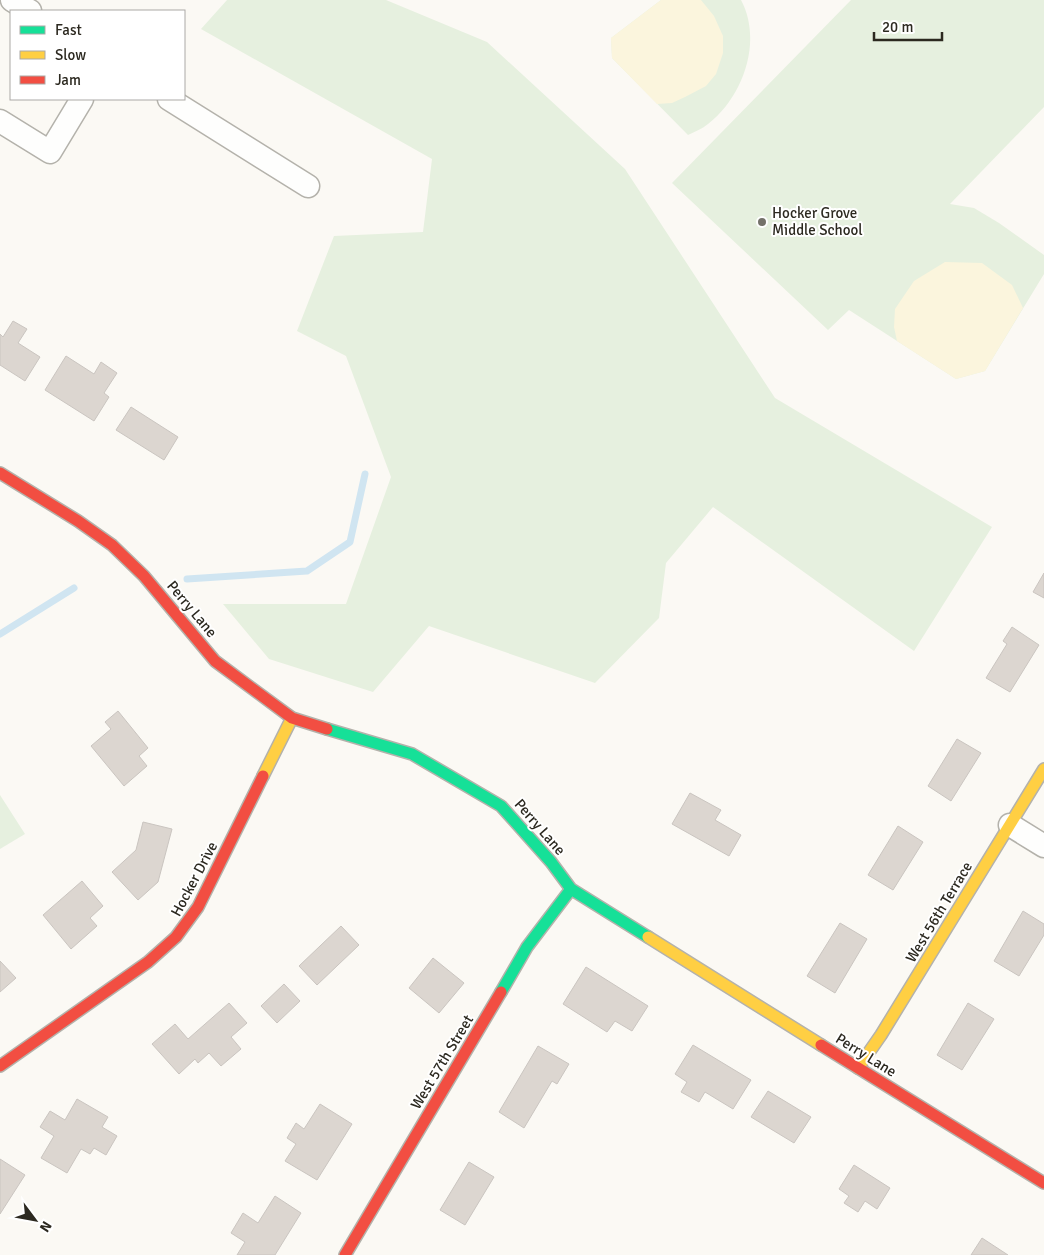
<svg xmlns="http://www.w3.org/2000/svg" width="1044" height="1255" font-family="Signika,sans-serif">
  <rect width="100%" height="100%" fill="#fbf9f4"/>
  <!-- green -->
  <path fill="#e6f0df" d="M227 0H386L487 42 625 169 775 398 992 527 914 651 713 507 666 563 659 618 595 683 429 626 373 692 269 659 223 604H346L391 477 346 356 297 331 334 236 423 232 432 159 201 29Z
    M661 0H741C763 41 743 97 708 124 702 129 694 132 688 135L612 58 611 38Z
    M851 0H1044V107L950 204 974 208 999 223 1044 255V274L985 371 956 379 849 310 828 330 672 183Z
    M0 795 25 834 0 849Z"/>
  <!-- sand -->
  <path fill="#fbf5dd" d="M661 0H701L714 16 723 36V53L716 74 706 86 685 97 672 103 657 104 612 58 611 38Z
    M945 262 982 263 1012 285 1023 308 985 371 956 379 897 341 894 327 895 309 914 281Z"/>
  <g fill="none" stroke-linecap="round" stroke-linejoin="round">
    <!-- stream -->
    <path stroke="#d0e5f1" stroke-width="7" d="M187 579 307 571 350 542 365 474
      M0 634 74 588"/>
  </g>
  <!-- building -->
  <path fill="#dcd6d0" stroke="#cac5c0" d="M13 321 27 329 18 343 40 357 25 381 0 365V334L3 337Z
    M66 356 94 374 101 362 117 373 104 393 109 397 94 421 45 390Z
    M131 407 178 437 164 460 116 430Z
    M1044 573V598L1033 592Z
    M1012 627 1039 645 1010 692 986 678 1007 644 1003 641Z
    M118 711 148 748 139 756 147 766 124 786 91 746 111 729 105 722Z
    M957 739 981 753 951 801 928 786Z
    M690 793 721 810 715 820 741 835 729 856 672 824Z
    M143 822 172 829 158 882 138 900 112 872 136 850Z
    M898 826 923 842 893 890 868 875Z
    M82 881 103 906 90 918 97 926 71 949 43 915Z
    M1023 911 1044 924V935L1019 976 994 961Z
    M840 923 867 939 835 993 807 976Z
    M341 926 359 945 317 985 299 966Z
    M433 958 464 983 439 1013 409 988Z
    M0 961 16 978 0 992Z
    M586 967 648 1006 632 1031 615 1021 607 1032 563 1004Z
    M284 984 300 1001 277 1023 261 1006Z
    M229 1003 247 1023 231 1037 241 1049 221 1066 209 1053 198 1063 195 1059 179 1074 152 1044 175 1024 188 1039Z
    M968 1003 994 1019 962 1070 937 1055Z
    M693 1045 751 1080 733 1109 705 1092 699 1102 681 1092 687 1082 675 1074Z
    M538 1046 569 1064 557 1084 552 1081 524 1128 499 1112Z
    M768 1091 811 1117 794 1143 751 1117Z
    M77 1099 108 1117 102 1127 117 1136 106 1155 94 1148 90 1154 81 1149 67 1173 41 1158 54 1136 40 1127 50 1111 65 1120Z
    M320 1104 352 1124 317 1180 285 1161 296 1144 287 1138 296 1123 304 1129Z
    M0 1159 25 1175 0 1214Z
    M469 1162 494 1177 465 1225 440 1210Z
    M854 1165 890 1188 877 1209 865 1201 858 1212 844 1203 849 1196 839 1189Z
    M275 1196 301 1213 275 1255H237L245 1242 231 1233 243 1213 258 1223Z
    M982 1238 1008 1255H971Z"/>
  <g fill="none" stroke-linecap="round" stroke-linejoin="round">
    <defs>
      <path id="street" d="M12 0 30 11
        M169 99 308 186
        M0 121 50 152 82 99
        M1010 825 1044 846"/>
      <path id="fast" d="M327 729 412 754 501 806 551 862 571 889 648 937
        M501 992 527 947 571 889"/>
      <path id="slow" d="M263 776 292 718
        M648 937 821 1045
        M858 1068 881 1035 1044 769"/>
      <path id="jam" d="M0 473 78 521 112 545 144 576 215 661 292 718 327 729
        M821 1045 1044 1183
        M0 1066 148 962 176 937 198 907 263 776
        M345 1255 501 992"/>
    </defs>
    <!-- street casing -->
    <use href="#street" stroke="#b4b2ab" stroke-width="25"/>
    <!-- fast casing -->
    <use href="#fast" stroke="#b4b2ab" stroke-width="14"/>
    <!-- slow casing -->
    <use href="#slow" stroke="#b4b2ab" stroke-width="14"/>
    <!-- jam casing -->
    <use href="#jam" stroke="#b4b2ab" stroke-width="14"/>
    <!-- street -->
    <use href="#street" stroke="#fefefd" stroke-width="22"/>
    <!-- fast -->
    <use href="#fast" stroke="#16e098" stroke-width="11"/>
    <!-- slow -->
    <use href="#slow" stroke="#ffcf43" stroke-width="11"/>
    <!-- jam -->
    <use href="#jam" stroke="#f24e42" stroke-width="11"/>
  </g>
  <!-- markers -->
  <circle fill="#74726a" stroke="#fff" stroke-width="2" cx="762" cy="222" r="5"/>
  <g text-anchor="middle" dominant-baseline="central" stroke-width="4" stroke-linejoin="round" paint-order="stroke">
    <!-- poi labels -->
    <g font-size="15" fill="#2c2920" stroke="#fff" text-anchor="start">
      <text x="772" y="213">Hocker Grove<tspan x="772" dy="17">Middle School</tspan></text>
    </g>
    <!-- street labels -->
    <g font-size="15" fill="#2c2920" stroke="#fff">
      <text transform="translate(192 609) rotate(50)">Perry Lane</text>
      <text transform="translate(540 827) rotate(49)">Perry Lane</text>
      <text transform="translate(194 879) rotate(-62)">Hocker Drive</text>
      <text transform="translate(939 912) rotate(-59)">West 56th Terrace</text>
      <text transform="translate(866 1055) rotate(32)">Perry Lane</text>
      <text transform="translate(442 1062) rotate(-59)">West 57th Street</text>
    </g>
  </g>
  <!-- legend -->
  <rect x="10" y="10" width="175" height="90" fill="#ffffff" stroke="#aba9a6"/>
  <rect x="20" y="26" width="25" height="8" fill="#16e098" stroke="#aba9a6"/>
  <text x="55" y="35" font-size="15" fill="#2c2920">Fast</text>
  <rect x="20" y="51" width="25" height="8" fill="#ffcf43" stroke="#aba9a6"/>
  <text x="55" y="60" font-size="15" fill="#2c2920">Slow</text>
  <rect x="20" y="76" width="25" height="8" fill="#f24e42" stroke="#aba9a6"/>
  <text x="55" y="85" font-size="15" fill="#2c2920">Jam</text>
  <!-- north arrow -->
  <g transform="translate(35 1220) rotate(122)" stroke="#ffffff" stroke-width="4" paint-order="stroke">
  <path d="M0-4L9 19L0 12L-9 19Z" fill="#2c2920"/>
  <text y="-8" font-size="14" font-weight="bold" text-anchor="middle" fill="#2c2920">N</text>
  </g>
  <!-- scale -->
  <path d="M874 32v8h68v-8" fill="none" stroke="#2c2920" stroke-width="2.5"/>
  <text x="882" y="32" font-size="15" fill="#2c2920" stroke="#ffffff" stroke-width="4" paint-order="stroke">20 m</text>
</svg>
